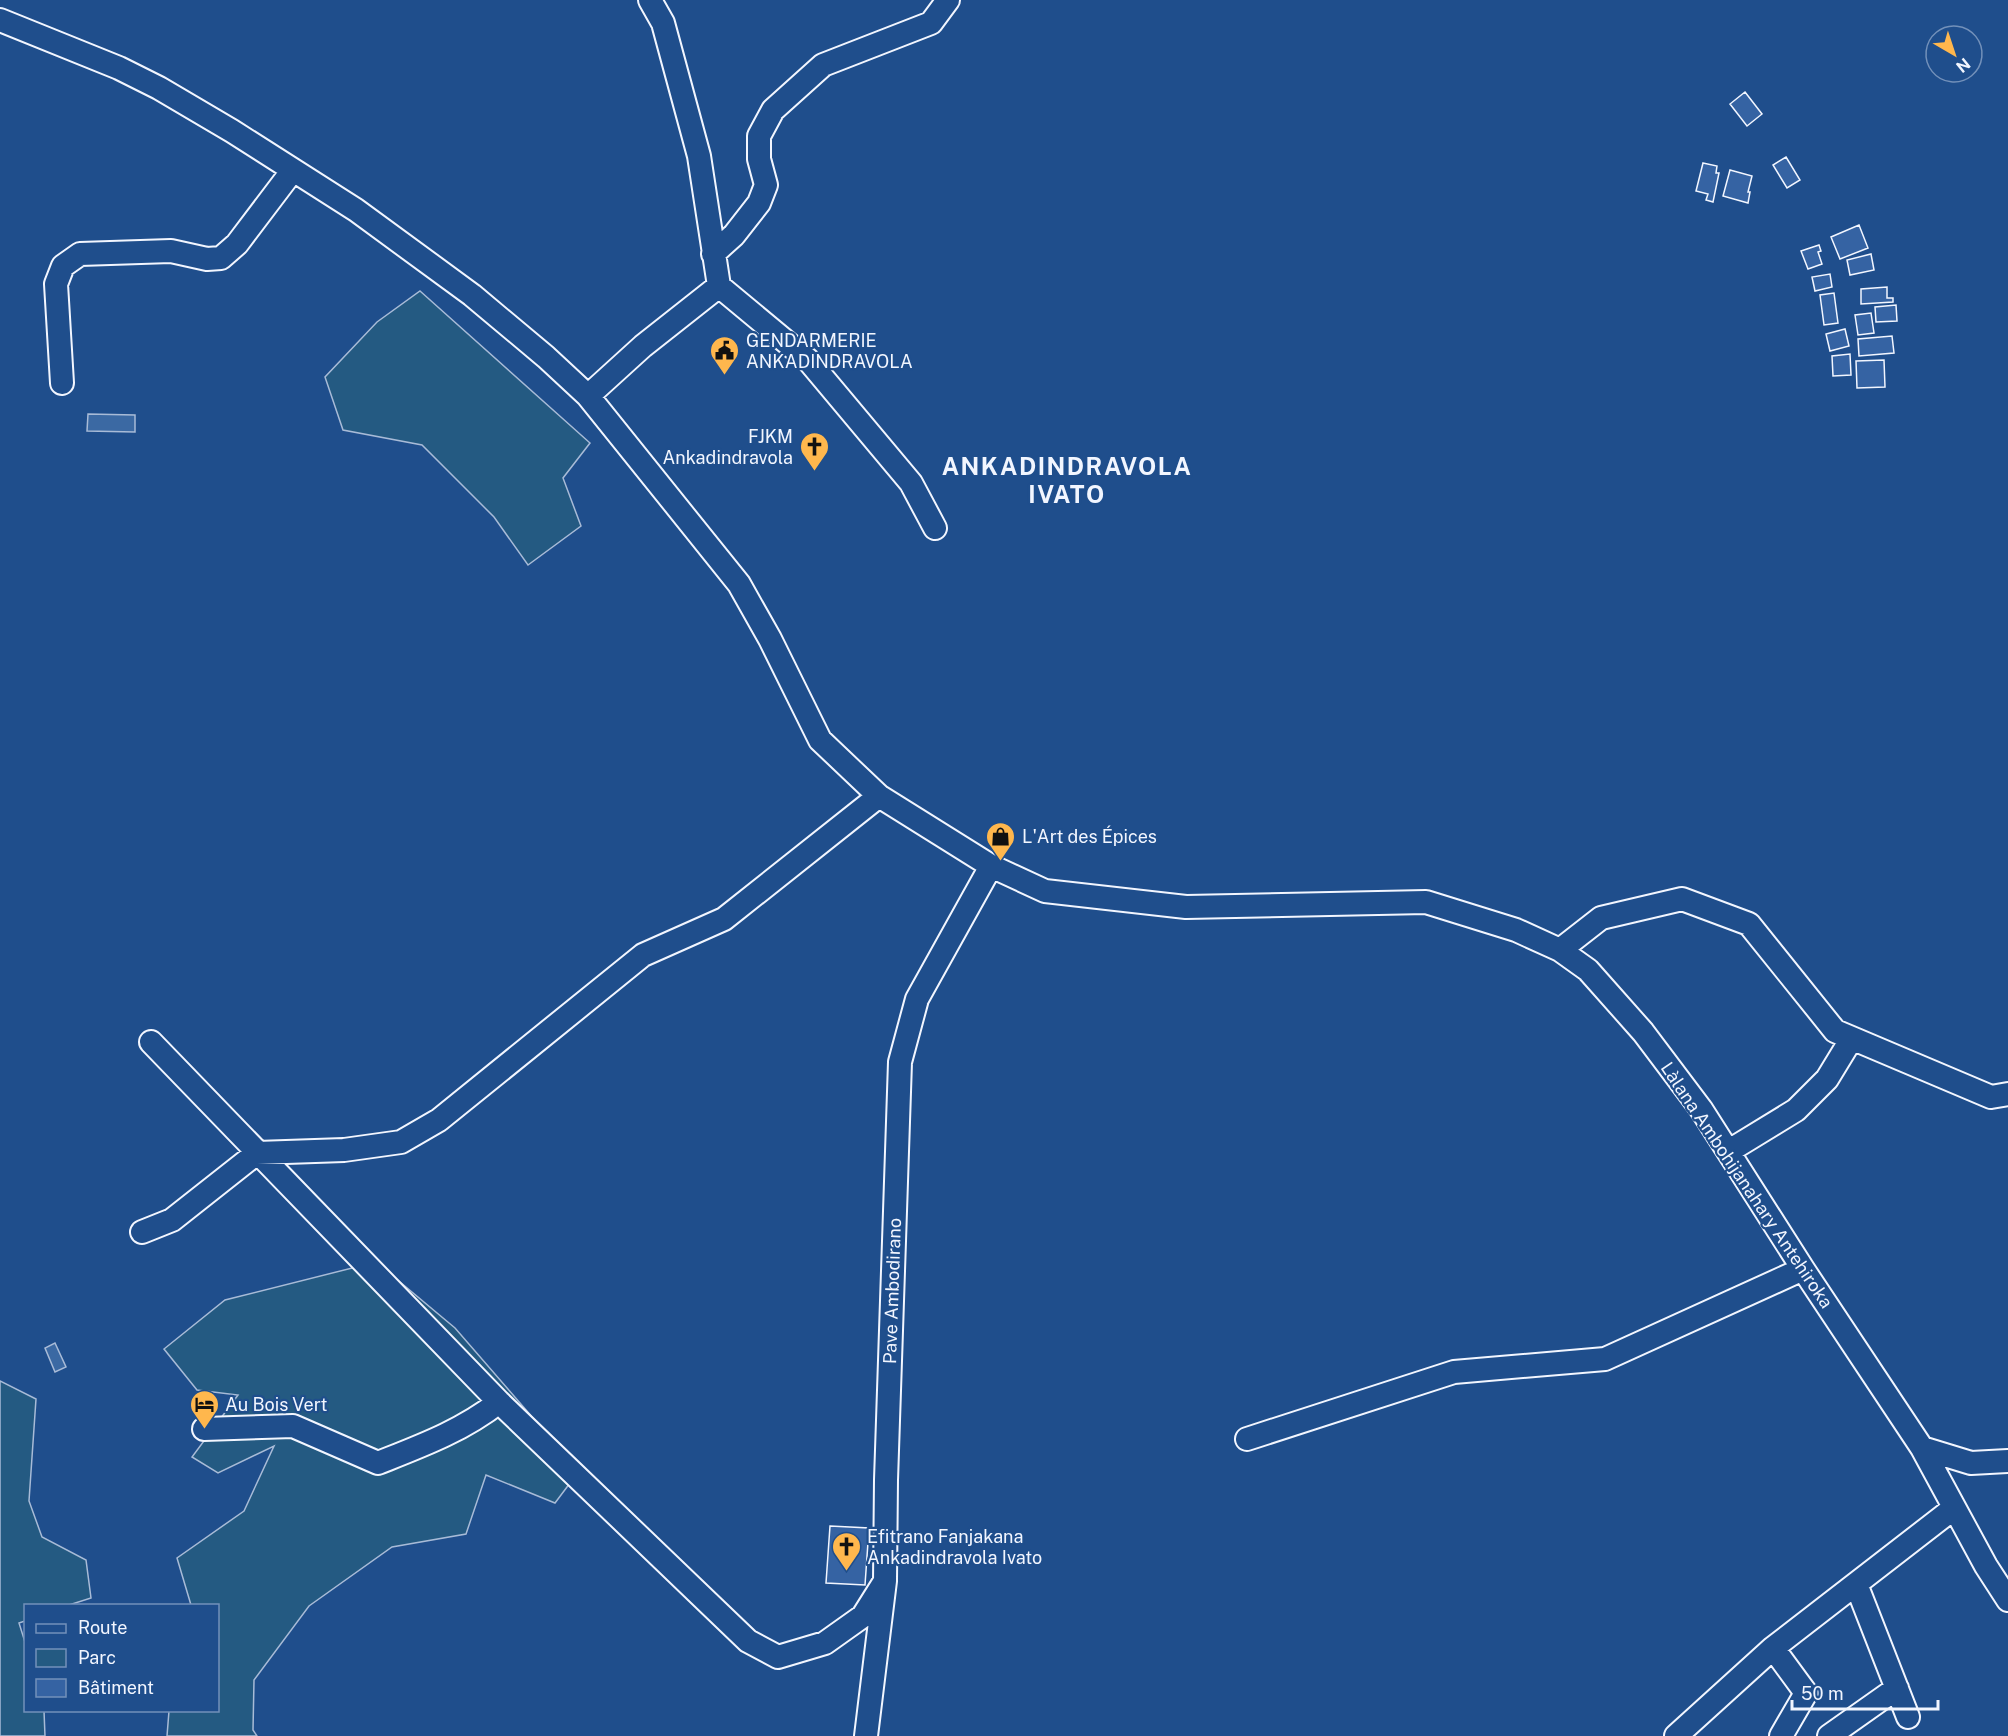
<svg xmlns="http://www.w3.org/2000/svg" width="2008" height="1736" font-family="'Public Sans',sans-serif">
  <rect width="100%" height="100%" fill="#1f4e8c"/>
  <!-- green -->
  <path fill="#245a82" stroke="#a8bbd7" stroke-width="1.5" d="M420 291 590 443 563 478 581 526 528 565 494 517 422 445 343 430 325 377 377 322Z
    M376 1262 455 1328 579 1471 555 1503 486 1475 466 1534 392 1547 309 1606 254 1680 253 1730 257 1736H167L169 1711 218 1710V1606L191 1605 177 1558 244 1511 274 1446 218 1473 192 1457 238 1395 197 1390 164 1349 225 1300Z
    M0 1381 36 1399 29 1501 42 1537 86 1560 91 1598 69 1605 26 1606 25 1621 19 1623 25 1642 26 1710 44 1711 45 1736H0Z"/>
  <!-- water -->
  <path fill="#3b69a3" stroke="#a8bbd7" stroke-width="1.5" d="M88 414 135 415V432L87 431Z
    M55 1343 66 1367 55 1372 45 1348Z"/>
  <!-- building -->
  <path fill="#3563a3" stroke="#f2f6ff" stroke-width="1.5" d="M1745 92 1762 114 1747 126 1730 104Z
    M1786 157 1800 180 1787 188 1773 165Z
    M1703 163 1717 166 1716 173H1719L1713 202 1706 200 1708 194 1696 191Z
    M1730 170 1752 176 1748 192H1750L1748 203 1723 196Z
    M1859 225 1868 248 1840 259 1831 237Z
    M1819 245 1821 251 1818 252 1822 264 1808 269 1801 251Z
    M1871 254 1874 270 1850 275 1847 260Z
    M1830 274 1832 287 1815 291 1812 277Z
    M1887 287V298H1893V302L1861 304V289Z
    M1834 293 1838 323 1824 325 1820 295Z
    M1896 305 1897 321 1876 322 1875 307Z
    M1871 313 1874 333 1858 335 1855 315Z
    M1845 329 1849 346 1830 351 1826 334Z
    M1892 336 1894 353 1859 356 1858 339Z
    M1850 354 1851 375 1833 376 1832 356Z
    M1884 360 1885 387 1857 388 1856 361Z
    M830 1526 869 1528 865 1585 826 1583Z"/>
  <g fill="none" stroke-linecap="round" stroke-linejoin="round">
    <defs>
      <path id="minor" d="M0 20 119 68 159 88 232 131 356 210 472 295 546 357 588 396 739 584 770 639 820 740 879 796 991 866 1045 891 1186 907 1426 902 1516 930 1560 950 1588 970 1643 1032 1701 1109 1803 1269 1922 1448 1986 1566 2008 1600
        M713 254 734 235 759 203 766 185 759 159V136L773 110 823 65 931 23 948 0
        M719 286 808 360 911 483 935 528
        M62 383 56 284 63 266 80 254 171 251 207 259 221 258 237 244 293 170
        M588 396 643 346 719 286 699 156 663 23 650 0
        M1560 950 1601 918 1682 899 1749 924 1835 1031 1991 1097 2008 1094
        M151 1042 499 1402 748 1641 778 1657 825 1643 863 1616 885 1581
        M1729 1151 1796 1110 1827 1079 1852 1038
        M142 1232 172 1220 257 1153 344 1150 401 1142 439 1120 643 955 724 919 879 796
        M204 1429 293 1426 378 1463C421 1446 462 1431 499 1402
        M1247 1439 1454 1372 1605 1359 1803 1269
        M1922 1448 1971 1463 2008 1461
        M1856 1584 1908 1717
        M866 1736 885 1581 886 1480 900 1062 917 999 991 866
        M1676 1736 1773 1648
        M1781 1736 1806 1693 1773 1648 1954 1508
        M1829 1736 1897 1688"/>
    </defs>
    <!-- minor casing -->
    <use href="#minor" stroke="#f2f6ff" stroke-width="26"/>
    <!-- minor -->
    <use href="#minor" stroke="#1f4e8c" stroke-width="22"/>
  </g>
  <!-- icons -->
  <defs>
    <symbol id="civic-pin" viewBox="-11 -11 22 30"><path d="M0 17L-7.5 6A9.5 9.5 0 1 1 7.5 6Z" fill="#ffb74d" stroke="#1f4e8c"/><path d="M-.6-6.5H3V-4.5H.6V-3L4-1V1h2V6H-6V1h2V-1L-.6-3ZM-1.2 2.5V6h2.4V2.5Z" fill="#111"/></symbol>
    <symbol id="church-pin" viewBox="-11 -11 22 30"><path d="M0 17L-7.5 6A9.5 9.5 0 1 1 7.5 6Z" fill="#ffb74d" stroke="#1f4e8c"/><path d="M-1.2-6h2.4v3.5h3.3v2.4h-3.3V6h-2.4V-.1h-3.3v-2.4h3.3Z" fill="#111"/></symbol>
    <symbol id="shop-pin" viewBox="-11 -11 22 30"><path d="M0 17L-7.5 6A9.5 9.5 0 1 1 7.5 6Z" fill="#ffb74d" stroke="#1f4e8c"/><path d="M-5-2.5h2.3a2.7 3.5 0 0 1 5.4 0H5L5.5 6h-11ZM-1.5-2.5h3a1.5 2.3 0 0 0-3 0Z" fill="#111"/></symbol>
    <symbol id="hotel-pin" viewBox="-11 -11 22 30"><path d="M0 17L-7.5 6A9.5 9.5 0 1 1 7.5 6Z" fill="#ffb74d" stroke="#1f4e8c"/><path d="M-6-4.5h1.5V1H6V5H4.5V3h-9V5H-6ZM-4 0a1.8 1.8 0 1 1 3.6 0ZM.5 0V-2.5h3Q6-2.5 6 0Z" fill="#111"/></symbol>
  </defs>
  <g fill-rule="evenodd">
    <use href="#civic-pin" x="708" y="334" width="33" height="45"/>
    <use href="#church-pin" x="798" y="430" width="33" height="45"/>
    <use href="#shop-pin" x="984" y="820" width="33" height="45"/>
    <use href="#hotel-pin" x="188" y="1388" width="33" height="45"/>
    <use href="#church-pin" x="830" y="1530" width="33" height="45"/>
  </g>
  <g text-anchor="middle" dominant-baseline="central" stroke-width="4.5" stroke-linejoin="round" paint-order="stroke">
    <!-- poi labels -->
    <g font-size="18" fill="#f2f6ff" stroke="#1f4e8c" text-anchor="start">
      <text x="746" y="340">GENDARMERIE<tspan x="746" dy="21">ANKADINDRAVOLA</tspan></text>
      <text x="793" y="436" text-anchor="end">FJKM<tspan x="793" dy="21">Ankadindravola</tspan></text>
      <text x="1022" y="836">L'Art des Épices</text>
      <text x="225" y="1404">Au Bois Vert</text>
      <text x="867" y="1536">Efitrano Fanjakana<tspan x="867" dy="21">Ankadindravola Ivato</tspan></text>
    </g>
    <!-- street labels -->
    <g font-size="18" fill="#f2f6ff" stroke="#1f4e8c">
      <text transform="translate(1747 1185) rotate(56)">Làlana Ambohijanahary Antehiroka</text>
      <text transform="translate(892 1291) rotate(-88)">Pave Ambodirano</text>
    </g>
    <!-- district labels -->
    <g font-size="24" font-weight="bold" letter-spacing="1.5" fill="#f2f6ff" stroke="#1f4e8c">
      <text x="1067" y="466">ANKADINDRAVOLA<tspan x="1067" dy="28">IVATO</tspan></text>
    </g>
  </g>
  <!-- legend -->
  <rect x="24" y="1604" width="195" height="108" fill="#1f4e8c" stroke="#7391ba" stroke-width="1.5"/>
  <rect x="36" y="1624" width="30" height="9" fill="#1f4e8c" stroke="#7391ba" stroke-width="1.5"/>
  <text x="78" y="1634" font-size="18" fill="#f2f6ff">Route</text>
  <rect x="36" y="1649" width="30" height="18" fill="#245a82" stroke="#7391ba" stroke-width="1.5"/>
  <text x="78" y="1664" font-size="18" fill="#f2f6ff">Parc</text>
  <rect x="36" y="1679" width="30" height="18" fill="#3563a3" stroke="#7391ba" stroke-width="1.5"/>
  <text x="78" y="1694" font-size="18" fill="#f2f6ff">Bâtiment</text>
  <!-- north arrow -->
  <g transform="translate(1954 54) rotate(141)"><circle r="28" fill="#1f4e8c" stroke="#7391ba" stroke-width="1.5"/>
  <path d="M0-4.5L10 22L0 15L-10 22Z" fill="#ffb74d"/>
  <text y="-9" font-size="16" font-weight="bold" text-anchor="middle" fill="#f2f6ff">N</text>
  </g>
  <!-- scale -->
  <path d="M1792 1700v9h146v-9" fill="none" stroke="#f2f6ff" stroke-width="3"/>
  <text x="1801" y="1700" font-size="18" fill="#f2f6ff" stroke="#1f4e8c" stroke-width="4.5" paint-order="stroke">50 m</text>
</svg>
